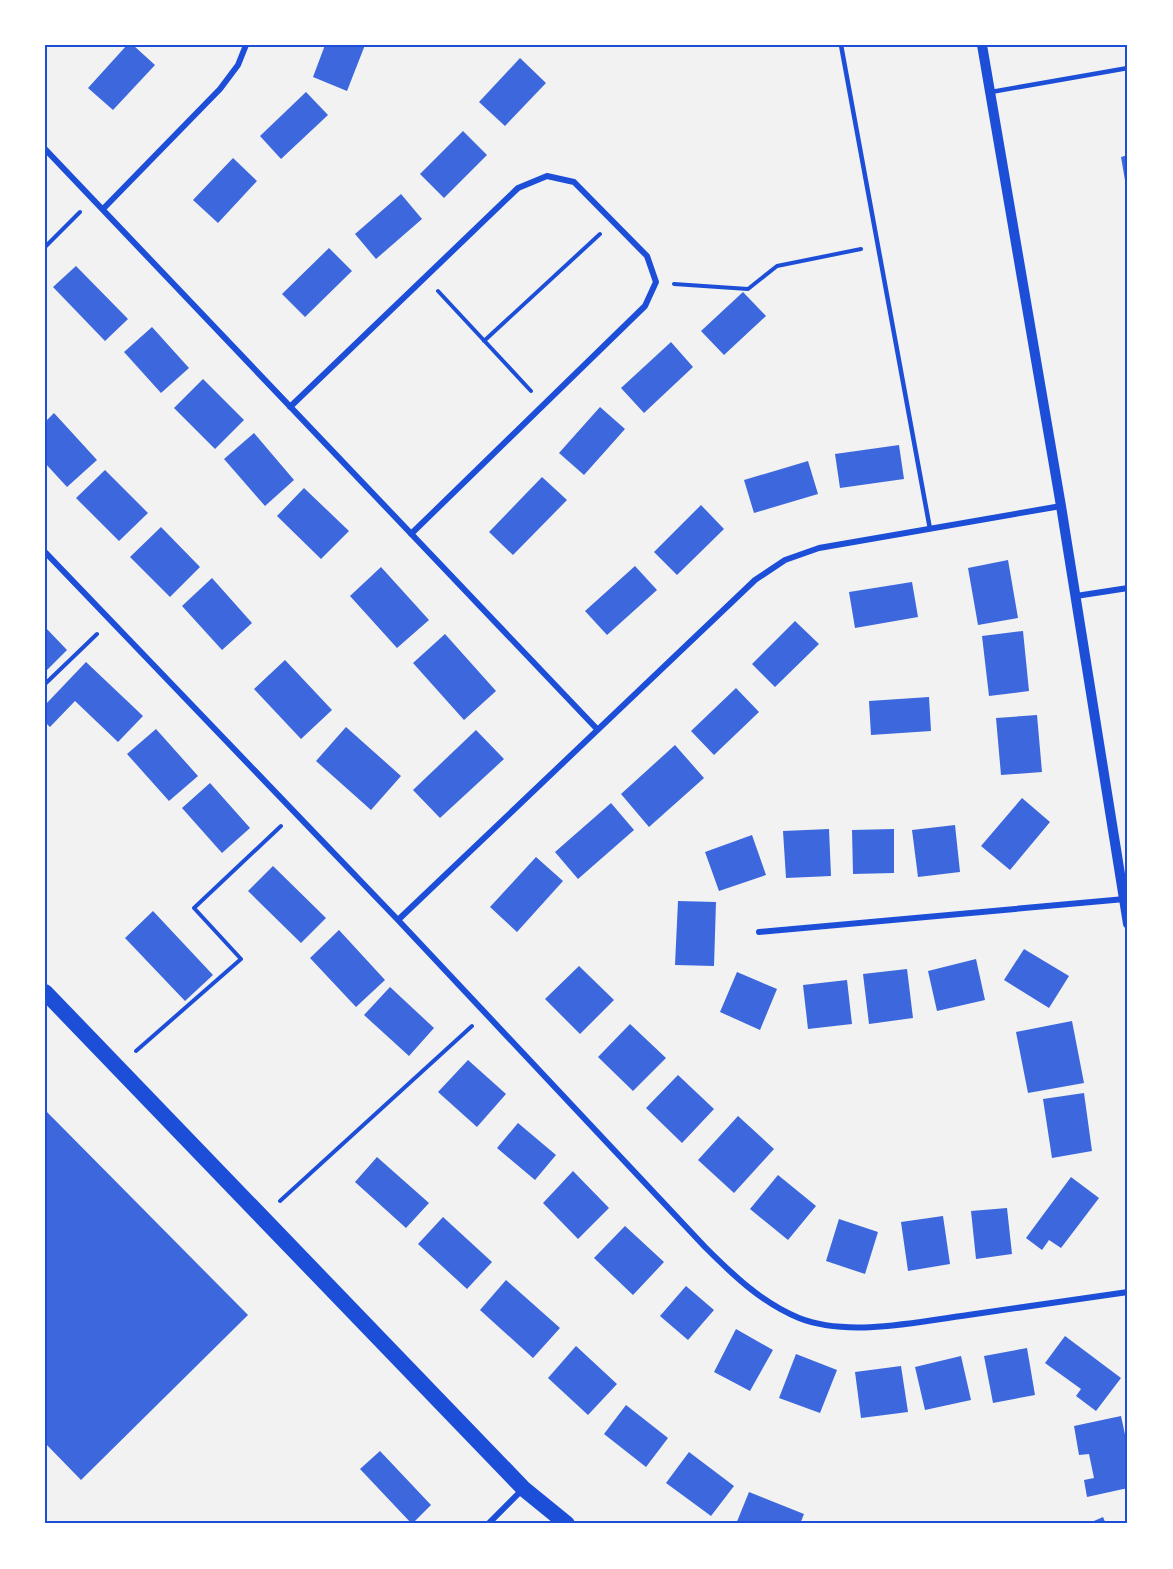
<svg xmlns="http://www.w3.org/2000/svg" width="1173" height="1569" font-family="'Titillium Web',sans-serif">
  <rect width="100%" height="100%" fill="#f2f2f2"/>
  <!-- building -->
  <path fill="#3d67dc" d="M127 45H133L155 65 113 110 88 88Z
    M325 45H365L347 91 313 77Z
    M520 58 546 83 505 126 479 102Z
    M306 92 328 115 281 159 260 136Z
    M463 131 487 155 444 198 420 174Z
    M1128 155V192H1127L1121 157Z
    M233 158 257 181 218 223 193 200Z
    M401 194 422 219 376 259 355 234Z
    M329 248 352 271 305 317 282 294Z
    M76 266 128 319 105 341 53 287Z
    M743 292 766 316 724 355 701 331Z
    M152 327 189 368 161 393 124 352Z
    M671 342 693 367 644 413 621 388Z
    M203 379 244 420 215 449 174 408Z
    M600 407 625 429 584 475 559 453Z
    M54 413 97 460 67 487 45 463V422Z
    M254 433 294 480 265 506 224 459Z
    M899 445 904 479 840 488 835 454Z
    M808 461 818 494 754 513 744 480Z
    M105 470 148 513 119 541 76 498Z
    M542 477 567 500 513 555 489 532Z
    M304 488 349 531 321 559 277 516Z
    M701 505 724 529 677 575 654 552Z
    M161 527 200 567 170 597 130 557Z
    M1008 560 1018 618 978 625 968 568Z
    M635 566 657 590 607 635 585 611Z
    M381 567 429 620 397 648 350 596Z
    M212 578 252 623 222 650 182 606Z
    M912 582 918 617 855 628 849 592Z
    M795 621 819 644 775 687 752 664Z
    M45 627 67 650 45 672Z
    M1023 631 1029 691 989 696 982 636Z
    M445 634 496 691 464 720 413 663Z
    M285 660 332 710 301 739 254 689Z
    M86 662 143 716 118 742 75 701 50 727 45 722V705Z
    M736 688 759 712 714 755 691 731Z
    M929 697 931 731 871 735 869 701Z
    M1037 715 1042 772 1001 775 996 718Z
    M346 727 401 776 371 810 316 761Z
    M156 729 198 776 169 801 127 754Z
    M476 730 504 759 440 818 413 790Z
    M675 745 704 778 649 827 621 794Z
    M210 783 250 828 222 853 182 808Z
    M1022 798 1050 822 1010 870 981 846Z
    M611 803 634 830 578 879 555 852Z
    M955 825 960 872 918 877 912 830Z
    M829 829 831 876 786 878 783 831Z
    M894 829V873L853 874 852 830Z
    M752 835 766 875 719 891 705 852Z
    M536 857 563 881 517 932 490 907Z
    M273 866 326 918 301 943 248 891Z
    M678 901 716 902 714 966 675 965Z
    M153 911 213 975 185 1001 125 938Z
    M339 930 385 980 356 1007 310 958Z
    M1024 949 1069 976 1049 1008 1004 980Z
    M976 959 985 1000 937 1011 928 971Z
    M579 966 614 1000 580 1034 545 999Z
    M907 969 913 1018 869 1024 863 974Z
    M737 972 777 989 760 1030 720 1012Z
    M847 980 852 1024 808 1029 803 985Z
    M390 987 434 1028 409 1056 364 1015Z
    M1072 1021 1084 1083 1028 1093 1016 1032Z
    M630 1024 666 1058 633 1091 598 1057Z
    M468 1060 506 1094 477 1127 438 1092Z
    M678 1075 714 1109 682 1143 646 1108Z
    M1084 1093 1092 1151 1052 1158 1043 1099Z
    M45 1110 248 1315 81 1480 45 1443Z
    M738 1116 774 1149 734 1193 698 1160Z
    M518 1123 556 1155 535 1180 497 1148Z
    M377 1157 429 1203 406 1228 355 1182Z
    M573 1171 609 1208 578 1239 543 1203Z
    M778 1175 816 1206 788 1240 750 1209Z
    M1071 1177 1099 1198 1061 1248 1049 1240 1042 1250 1026 1238Z
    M1007 1208 1012 1254 976 1259 971 1211Z
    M943 1216 950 1264 908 1271 901 1222Z
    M443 1217 492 1262 467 1289 418 1244Z
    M839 1219 878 1232 865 1274 826 1261Z
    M625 1226 664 1262 633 1295 594 1258Z
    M506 1280 560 1328 533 1358 480 1310Z
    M686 1286 714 1310 688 1340 660 1316Z
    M736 1329 773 1350 750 1391 714 1372Z
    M1065 1336 1121 1378 1096 1411 1076 1396 1081 1389 1045 1363Z
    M576 1346 617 1384 588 1415 548 1378Z
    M1027 1348 1035 1395 993 1403 984 1356Z
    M796 1354 837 1370 820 1413 779 1398Z
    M961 1356 971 1400 925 1410 915 1367Z
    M901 1366 908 1412 861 1418 855 1372Z
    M626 1405 668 1438 646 1467 604 1434Z
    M1121 1416 1126 1439H1128V1488L1087 1497 1084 1480 1094 1478 1089 1454 1079 1455 1074 1426Z
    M380 1451 431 1505 412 1524 360 1469Z
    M689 1452 734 1486 711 1516 666 1483Z
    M749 1492 804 1514 800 1524H736Z
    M1103 1517 1106 1524H1087Z"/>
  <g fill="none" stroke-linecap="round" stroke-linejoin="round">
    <!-- path -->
    <path stroke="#1d4ed8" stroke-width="4" d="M45 247 80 212
      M674 284 748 289 777 266 861 249
      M438 291 531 391
      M484 341 600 234
      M45 684 97 634
      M136 1051 241 959 194 908 281 826
      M280 1201 472 1026"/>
    <!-- service -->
    <path stroke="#1d4ed8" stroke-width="4.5" d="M841 45 930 529
      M991 92 1128 68"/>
    <!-- minor -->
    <path stroke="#1d4ed8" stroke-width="6" d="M45 149 597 729
      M103 209 220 89 238 65 246 45
      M290 407 518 188 547 176 574 182 647 256 656 282 645 306 411 534
      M45 552 398 920 705 1247C733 1275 762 1303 799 1318 849 1338 922 1321 975 1314 1026 1307 1077 1299 1128 1292
      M1076 596 1128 588
      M398 920 755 580 785 560 819 548 1061 506
      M759 932 1125 899
      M488 1524 523 1489"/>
    <!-- tertiary -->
    <path stroke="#1d4ed8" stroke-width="10" d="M982 45 1061 506 1128 924"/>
    <!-- trunk -->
    <path stroke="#1d4ed8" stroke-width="16" d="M45 992 524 1489 567 1524"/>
  </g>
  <!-- border -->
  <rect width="1173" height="1569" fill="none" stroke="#ffffff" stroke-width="93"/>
  <rect x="46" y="46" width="1080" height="1476" fill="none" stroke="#1d4ed8" stroke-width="2"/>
</svg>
